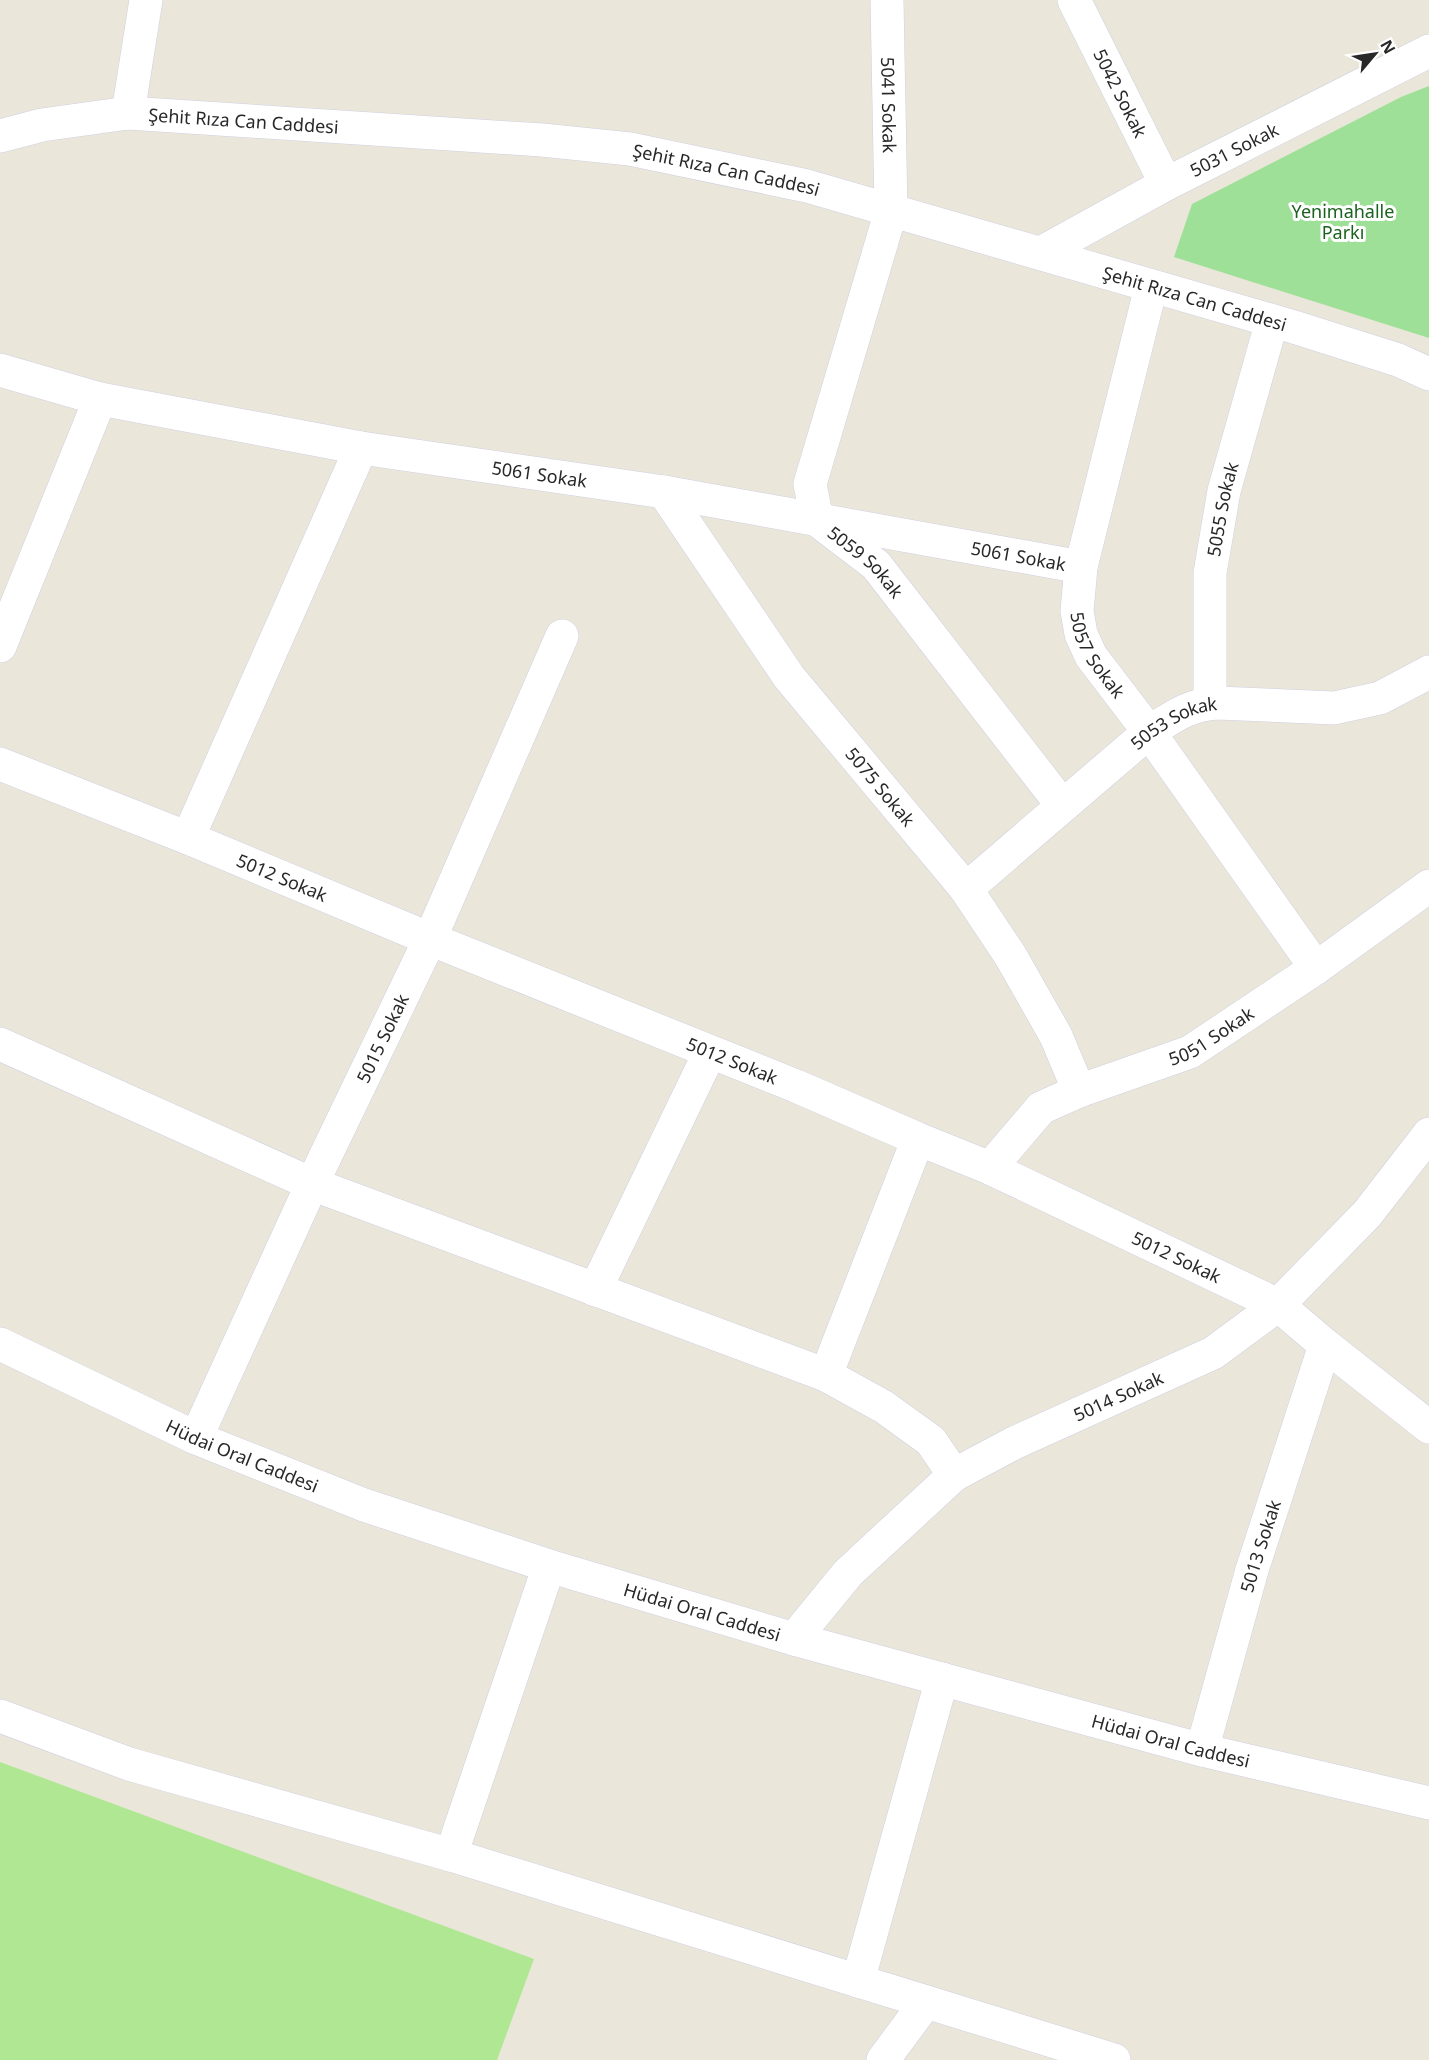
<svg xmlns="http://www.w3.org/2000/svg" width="1429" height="2060" font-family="'Noto Sans',sans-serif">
  <rect width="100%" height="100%" fill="#eae7da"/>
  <!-- green -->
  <path fill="#9ee097" d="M1429 86V338L1174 257 1192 204 1401 97Z"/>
  <!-- pitch -->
  <path fill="#afe793" d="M0 1762 534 1959 497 2060H0Z"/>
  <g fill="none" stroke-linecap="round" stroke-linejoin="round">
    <defs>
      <g id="minor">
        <path id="s1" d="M887 0 891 211 810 484 817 520 876 565 1062 805"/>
        <path id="s2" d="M1074 0 1166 184"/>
        <path d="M128 113 146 0"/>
        <path id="s3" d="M0 136 42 125 128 113 542 140 630 149 807 186 1294 327 1398 360 1429 374"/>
        <path id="s4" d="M1041 253 1166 184 1429 51"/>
        <path id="s5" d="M1151 287 1081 567 1077 611 1081 634 1091 656 1149 732 1316 968"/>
        <path id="s6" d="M0 370 100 399 361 448 664 492 1081 567"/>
        <path id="s7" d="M664 492 789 677 966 889 1010 955 1056 1036 1079 1091"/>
        <path d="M0 646 100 399"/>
        <path id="s8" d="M1210 703V573L1224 491 1272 321"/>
        <path id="s9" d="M0 764 188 838 430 939 796 1086 918 1139 990 1168 1278 1305 1325 1345 1429 1427"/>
        <path d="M188 838 361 448"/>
        <path id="s10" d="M966 889 1149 732C1173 717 1188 705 1217 703L1334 708 1380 698 1429 672"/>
        <path d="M0 1044 312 1184 826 1375 884 1407 931 1441 954 1475"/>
        <path id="s11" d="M990 1168 1041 1108 1079 1091 1190 1052 1316 968 1429 886"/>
        <path d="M595 1290 710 1052"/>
        <path id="s12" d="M0 1344 196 1438 364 1505 549 1566 794 1639 1202 1750 1429 1803"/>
        <path d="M826 1375 918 1139"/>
        <path id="s13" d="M196 1438 312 1184 430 939 562 636"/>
        <path id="s14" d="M794 1639 848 1573 954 1475 1014 1443 1213 1353 1278 1305 1367 1214 1429 1134"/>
        <path d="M0 1716 129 1764 451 1855 1114 2060"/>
        <path id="s15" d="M1202 1750 1252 1570 1325 1345"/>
        <path d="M451 1855 549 1566"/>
        <path d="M858 1981 942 1679"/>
        <path d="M883 2060 926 2002"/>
      </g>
    </defs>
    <!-- minor casing -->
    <use href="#minor" stroke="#d0cfe1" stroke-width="34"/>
    <!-- minor -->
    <use href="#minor" stroke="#fff" stroke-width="33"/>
  </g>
  <g text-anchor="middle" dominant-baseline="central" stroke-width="6" stroke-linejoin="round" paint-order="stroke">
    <!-- street labels -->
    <g font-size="18" fill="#282828" stroke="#fff">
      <text stroke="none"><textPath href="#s2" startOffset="104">5042 Sokak</textPath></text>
      <text stroke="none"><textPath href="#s1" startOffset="105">5041 Sokak</textPath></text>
      <text stroke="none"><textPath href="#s3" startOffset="246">Şehit Rıza Can Caddesi</textPath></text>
      <text stroke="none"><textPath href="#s4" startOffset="219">5031 Sokak</textPath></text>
      <text stroke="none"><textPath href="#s3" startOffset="732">Şehit Rıza Can Caddesi</textPath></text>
      <text stroke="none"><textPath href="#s3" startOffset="1218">Şehit Rıza Can Caddesi</textPath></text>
      <text stroke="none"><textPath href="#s6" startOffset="550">5061 Sokak</textPath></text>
      <text stroke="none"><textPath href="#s8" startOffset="195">5055 Sokak</textPath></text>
      <text stroke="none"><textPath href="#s6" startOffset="1036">5061 Sokak</textPath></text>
      <text stroke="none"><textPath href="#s1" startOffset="597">5059 Sokak</textPath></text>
      <text stroke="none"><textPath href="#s5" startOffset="382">5057 Sokak</textPath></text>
      <text stroke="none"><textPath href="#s10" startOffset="268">5053 Sokak</textPath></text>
      <text stroke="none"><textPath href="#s7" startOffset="366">5075 Sokak</textPath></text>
      <text stroke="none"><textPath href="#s9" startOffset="304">5012 Sokak</textPath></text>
      <text stroke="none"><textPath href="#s11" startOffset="264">5051 Sokak</textPath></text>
      <text stroke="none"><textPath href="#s13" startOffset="441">5015 Sokak</textPath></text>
      <text stroke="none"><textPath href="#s9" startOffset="790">5012 Sokak</textPath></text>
      <text stroke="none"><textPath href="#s9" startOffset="1276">5012 Sokak</textPath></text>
      <text stroke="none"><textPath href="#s14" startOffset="412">5014 Sokak</textPath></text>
      <text stroke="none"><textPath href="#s12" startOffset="267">Hüdai Oral Caddesi</textPath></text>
      <text stroke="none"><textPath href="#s15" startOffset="212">5013 Sokak</textPath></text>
      <text stroke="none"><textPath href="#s12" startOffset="753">Hüdai Oral Caddesi</textPath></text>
      <text stroke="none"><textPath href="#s12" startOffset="1239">Hüdai Oral Caddesi</textPath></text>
    </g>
    <!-- park labels -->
    <g font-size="18" fill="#1b621e" stroke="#fff">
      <text x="1343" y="211">Yenimahalle<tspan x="1343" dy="21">Parkı</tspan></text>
    </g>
  </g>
  <!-- north arrow -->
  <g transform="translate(1375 54) rotate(61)" stroke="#ffffff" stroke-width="4.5" paint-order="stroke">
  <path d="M0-4.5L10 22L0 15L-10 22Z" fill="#282828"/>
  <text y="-9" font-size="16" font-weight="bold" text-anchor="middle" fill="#282828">N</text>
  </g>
</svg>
